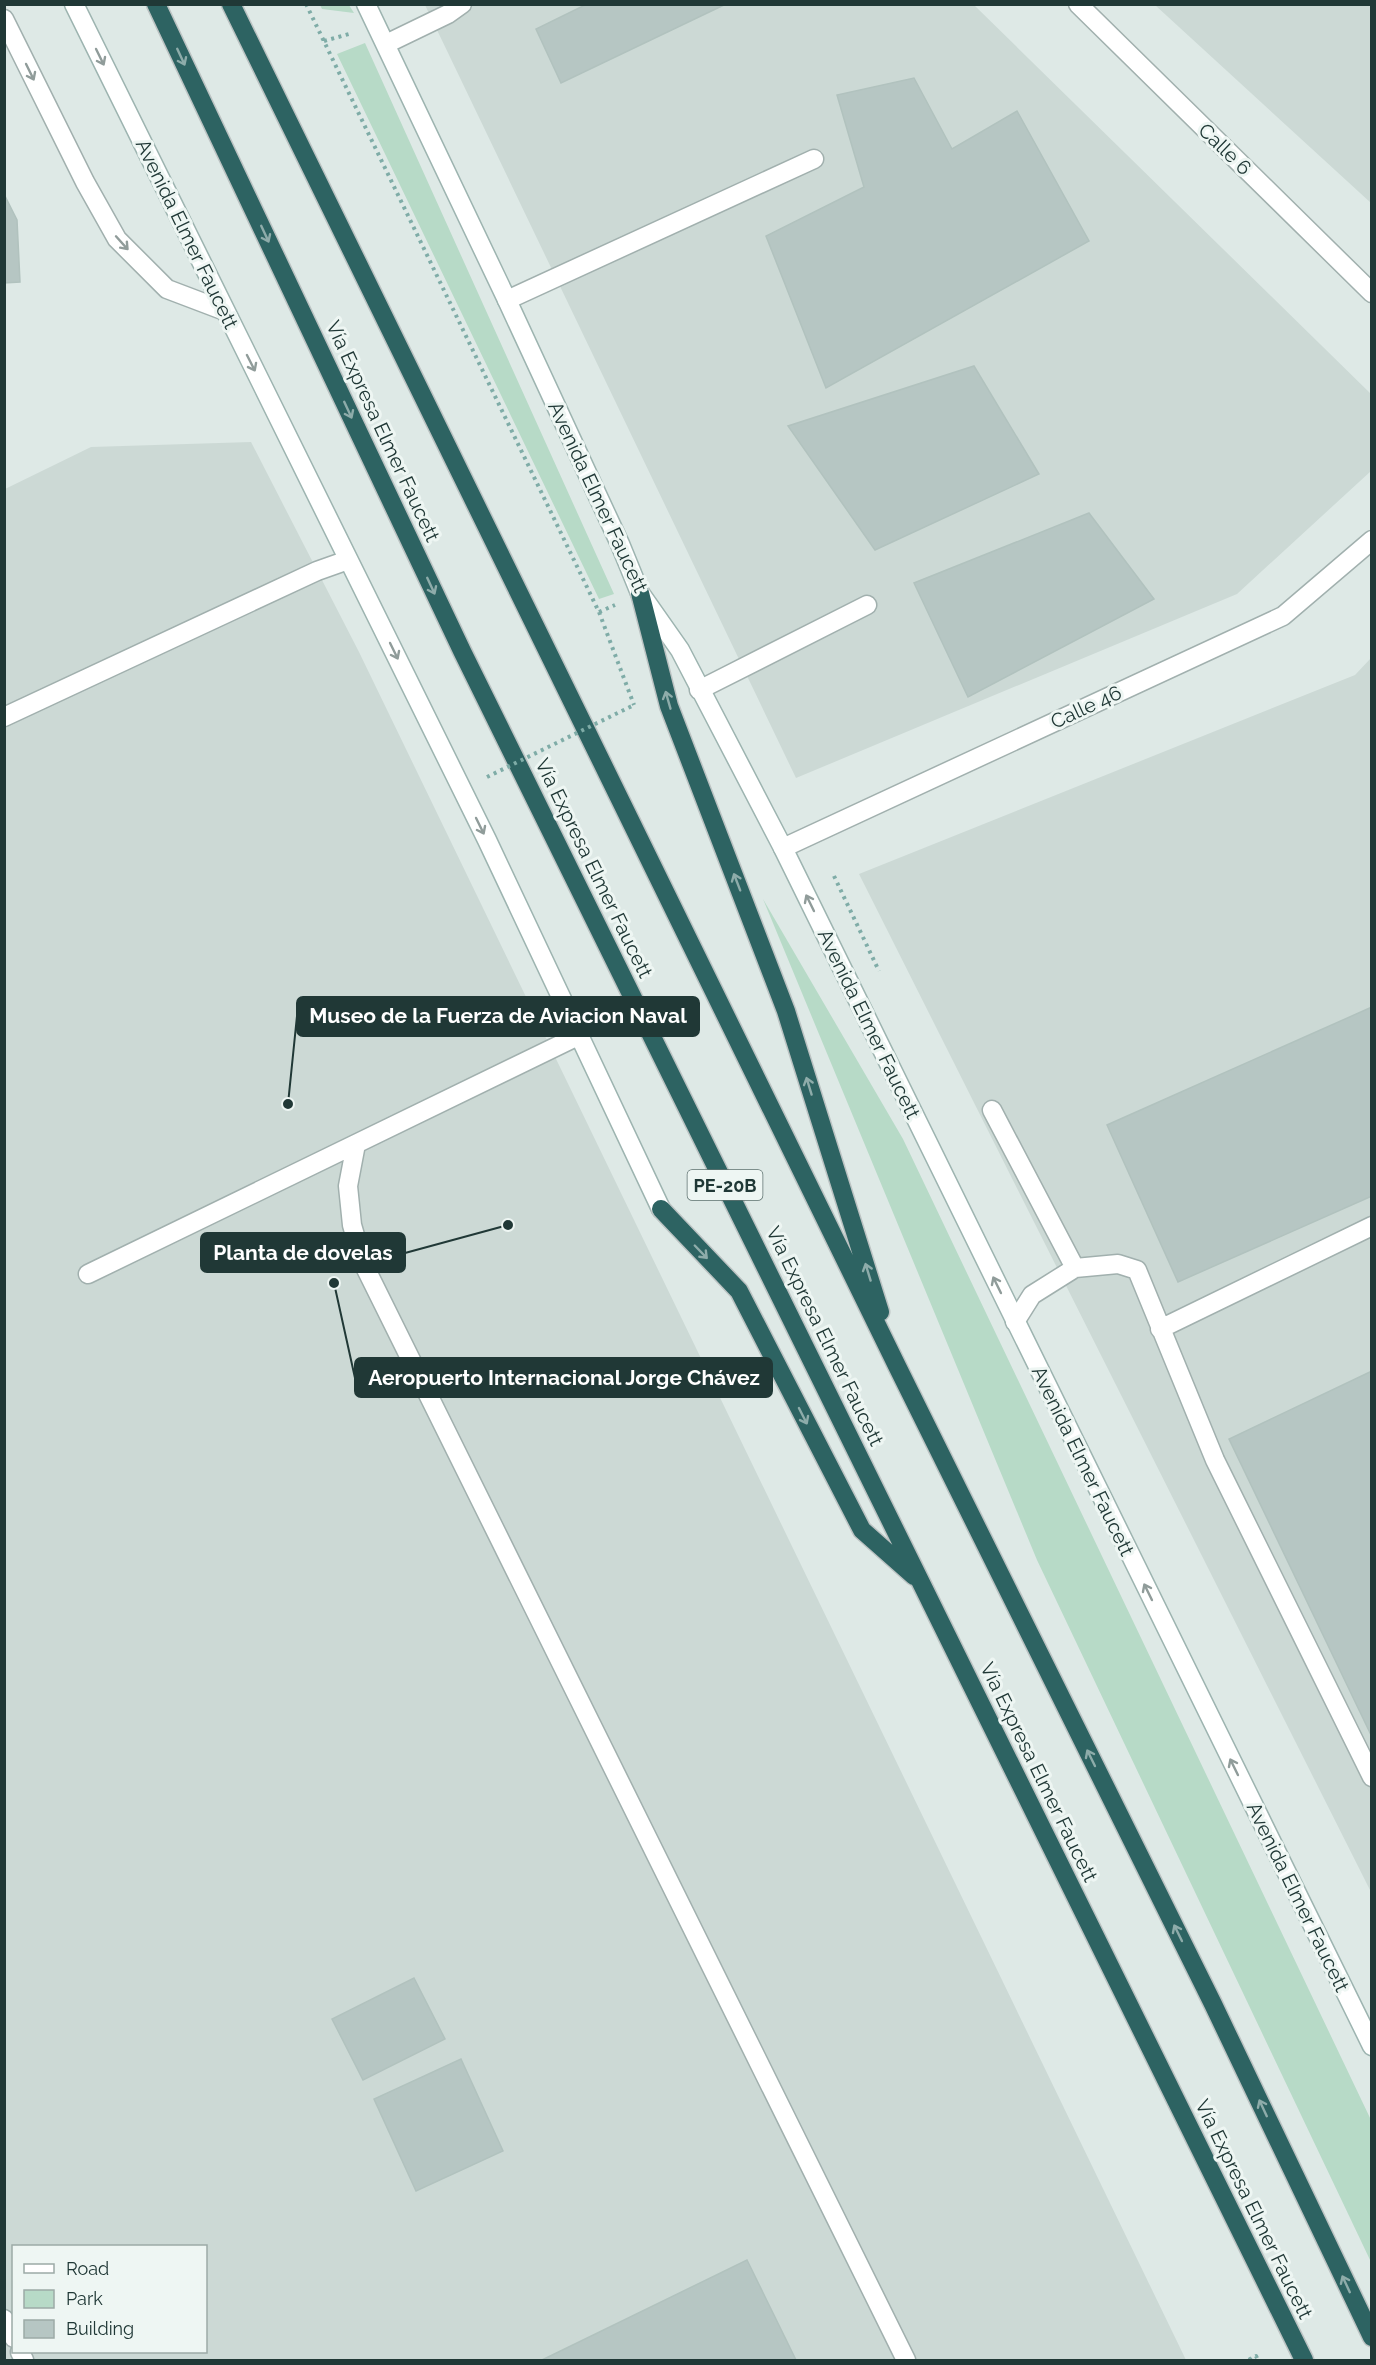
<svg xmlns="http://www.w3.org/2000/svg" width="1376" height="2365" font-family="Raleway,sans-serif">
  <rect width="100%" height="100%" fill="#dee9e6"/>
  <!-- built -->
  <path fill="#ccd9d5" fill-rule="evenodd" d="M425 5H974L1371 394V471L1237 594 796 778Z
    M1155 5H1371V203Z
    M251 442 359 652 1186 2360H5V489L91 447ZM14 2246H206V2352H14Z
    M1371 658V1892L859 874 1355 675Z"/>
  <!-- green -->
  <path fill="#b7dac7" d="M320 5H349L354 13 322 9Z
    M365 43 614 594 599 599 337 54Z
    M763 899 903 1139 1371 2120V2262L1037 1560Z"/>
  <!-- building -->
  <path fill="#b6c6c3" stroke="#b1c2be" stroke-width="1.5" d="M587 4H726L561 83 536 29Z
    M914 78 952 149 1017 111 1089 241 826 388 766 236 864 187 837 95Z
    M4 194 17 220 20 282 4 283Z
    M974 366 1039 474 875 550 788 426Z
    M1089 513 1154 599 968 697 914 583Z
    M1372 1007V1196L1178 1282 1107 1125Z
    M1372 1371V1737L1229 1439Z
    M414 1978 445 2039 363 2080 332 2019Z
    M461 2059 503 2151 416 2191 374 2099Z
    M747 2260 796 2360H542Z"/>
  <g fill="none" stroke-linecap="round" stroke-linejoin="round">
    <defs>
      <path id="lane" d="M4 19 85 182 117 239 167 289 225 311
        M386 44 448 14 462 4
        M507 300 814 159
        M699 690 867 605
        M4 717 317 571 348 560
        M992 1110 1075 1268
        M356 1144 348 1186 352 1225 363 1263 906 2360
        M88 1274 578 1036
        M1015 1322 1032 1295 1075 1268 1118 1264 1137 1270 1215 1460 1372 1777
        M1160 1329 1372 1226
        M4 2319 14 2338
        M20 2352 24 2360"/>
      <path id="street" d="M1078 4 1372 293
        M783 848 1283 616 1372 540"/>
      <path id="secondary" d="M74 4 487 840 661 1209
        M366 4 507 300 620 544 640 593 680 650 783 848 1372 2046"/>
      <path id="highway" d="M156 4 462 651 1304 2360
        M231 4 898 1368 1213 2004 1372 2337
        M640 593 669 706 786 1011 880 1312
        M661 1209 739 1291 862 1530 914 1576"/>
    </defs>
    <!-- lane casing -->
    <use href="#lane" stroke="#a1b0ae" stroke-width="21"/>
    <!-- street casing -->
    <use href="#street" stroke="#a1b0ae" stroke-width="21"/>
    <!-- secondary casing -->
    <use href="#secondary" stroke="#9db4b0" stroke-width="21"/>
    <!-- highway casing -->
    <use href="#highway" stroke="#bcc3c3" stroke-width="21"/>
    <!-- path -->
    <path stroke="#7faca7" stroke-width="4" stroke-dasharray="3 4.5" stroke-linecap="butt" d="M306 4 599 612 634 705
      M324 41 349 34
      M599 612 615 605
      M834 876 879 971
      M1251 2360 1250 2359 1256 2356 1258 2360"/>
    <!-- lane -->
    <use href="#lane" stroke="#fff" stroke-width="18"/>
    <!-- street -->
    <use href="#street" stroke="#fff" stroke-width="18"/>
    <!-- secondary -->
    <use href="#secondary" stroke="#fff" stroke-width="18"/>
    <!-- highway -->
    <use href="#highway" stroke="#2d6362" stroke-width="18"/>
    <!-- path-bridge -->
    <path stroke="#7faca7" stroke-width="4" stroke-dasharray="3 4.5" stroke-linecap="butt" d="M487 777 634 705"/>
  </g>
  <!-- one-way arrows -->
  <defs><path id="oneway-shaft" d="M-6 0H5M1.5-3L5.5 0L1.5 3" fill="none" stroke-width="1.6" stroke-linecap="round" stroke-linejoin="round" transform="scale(1.5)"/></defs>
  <g stroke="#909c9a">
    <use href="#oneway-shaft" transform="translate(100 57) rotate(64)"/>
    <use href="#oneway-shaft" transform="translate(30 72) rotate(64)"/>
    <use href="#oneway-shaft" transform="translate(122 243) rotate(48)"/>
    <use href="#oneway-shaft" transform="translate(251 363) rotate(63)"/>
    <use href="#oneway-shaft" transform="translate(394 651) rotate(64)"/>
    <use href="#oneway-shaft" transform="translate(480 826) rotate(64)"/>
    <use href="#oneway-shaft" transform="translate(810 903) rotate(-116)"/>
    <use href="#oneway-shaft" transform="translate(997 1285) rotate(-116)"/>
    <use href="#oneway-shaft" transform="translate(1148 1592) rotate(-116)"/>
    <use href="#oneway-shaft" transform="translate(1234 1767) rotate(-116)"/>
  </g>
  <g stroke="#8eacaa">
    <use href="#oneway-shaft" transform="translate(181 57) rotate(65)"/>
    <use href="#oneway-shaft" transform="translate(265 234) rotate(65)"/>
    <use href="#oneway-shaft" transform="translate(348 410) rotate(65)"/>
    <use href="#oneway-shaft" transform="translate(431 586) rotate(65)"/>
    <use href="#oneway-shaft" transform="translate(668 700) rotate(-106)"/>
    <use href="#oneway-shaft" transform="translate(737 882) rotate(-111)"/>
    <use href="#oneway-shaft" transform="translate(809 1086) rotate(-107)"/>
    <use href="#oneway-shaft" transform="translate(701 1252) rotate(46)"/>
    <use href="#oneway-shaft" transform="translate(868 1272) rotate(-107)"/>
    <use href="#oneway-shaft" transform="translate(803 1416) rotate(63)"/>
    <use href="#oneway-shaft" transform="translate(1091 1758) rotate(-116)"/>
    <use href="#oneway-shaft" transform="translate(1178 1933) rotate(-116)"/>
    <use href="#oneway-shaft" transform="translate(1263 2108) rotate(-115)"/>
    <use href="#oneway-shaft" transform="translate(1346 2284) rotate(-115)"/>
  </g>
  <g text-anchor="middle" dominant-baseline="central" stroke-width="6" stroke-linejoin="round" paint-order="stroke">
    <!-- shield labels -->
    <rect fill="#eef6f3" stroke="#5e716f" stroke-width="1.5" x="687.5" y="1170" width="75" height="30" rx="4.5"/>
    <g font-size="18" font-weight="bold" fill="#203836">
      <text x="725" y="1185">PE-20B</text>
    </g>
    <!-- street labels -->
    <g font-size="20" fill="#203836" stroke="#eef6f3">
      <text transform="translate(1225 149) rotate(44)">Calle 6</text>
      <text transform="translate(187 234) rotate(64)">Avenida Elmer Faucett</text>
      <text transform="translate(383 431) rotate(65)">Vía Expresa Elmer Faucett</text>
      <text transform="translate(598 497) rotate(65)">Avenida Elmer Faucett</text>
      <text transform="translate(1086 707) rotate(-25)">Calle 46</text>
      <text transform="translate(594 868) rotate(64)">Vía Expresa Elmer Faucett</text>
      <text transform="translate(869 1024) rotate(64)">Avenida Elmer Faucett</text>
      <text transform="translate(825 1336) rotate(64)">Vía Expresa Elmer Faucett</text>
      <text transform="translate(1083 1461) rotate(64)">Avenida Elmer Faucett</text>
      <text transform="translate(1039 1772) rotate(64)">Vía Expresa Elmer Faucett</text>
      <text transform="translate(1298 1897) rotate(64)">Avenida Elmer Faucett</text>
      <text transform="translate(1254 2209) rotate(64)">Vía Expresa Elmer Faucett</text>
    </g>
  </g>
  <!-- callouts -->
  <path fill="none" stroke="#203836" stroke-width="2" d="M288 1104L297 1016M508 1225L405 1253M334 1283L355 1378"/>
  <g fill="#203836" stroke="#eef6f3" stroke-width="2">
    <circle cx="288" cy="1104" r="6"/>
    <circle cx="508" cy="1225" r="6"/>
    <circle cx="334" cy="1283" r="6"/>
  </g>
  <g fill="#203836" stroke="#203836" stroke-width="2">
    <rect x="297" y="997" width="402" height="39" rx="6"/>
    <rect x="201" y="1233" width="204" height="39" rx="6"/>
    <rect x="355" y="1358" width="417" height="39" rx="6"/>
  </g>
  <g font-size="21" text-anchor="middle" font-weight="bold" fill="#fff">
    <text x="498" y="1023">Museo de la Fuerza de Aviacion Naval</text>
    <text x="303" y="1260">Planta de dovelas</text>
    <text x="564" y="1385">Aeropuerto Internacional Jorge Chávez</text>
  </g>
  <!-- border -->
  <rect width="1376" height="2365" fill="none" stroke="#203836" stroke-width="12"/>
  <!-- legend -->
  <rect x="12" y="2245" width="195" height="108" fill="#eef6f3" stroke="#9caaa7" stroke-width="1.5"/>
  <rect x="24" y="2264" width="30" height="9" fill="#ffffff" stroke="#9caaa7" stroke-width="1.5"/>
  <text x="66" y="2275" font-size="18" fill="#203836">Road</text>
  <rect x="24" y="2290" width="30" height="18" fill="#b7dac7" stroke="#9caaa7" stroke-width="1.5"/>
  <text x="66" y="2305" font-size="18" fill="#203836">Park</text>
  <rect x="24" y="2320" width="30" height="18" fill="#b6c6c3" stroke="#9caaa7" stroke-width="1.5"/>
  <text x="66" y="2335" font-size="18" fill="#203836">Building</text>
</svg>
